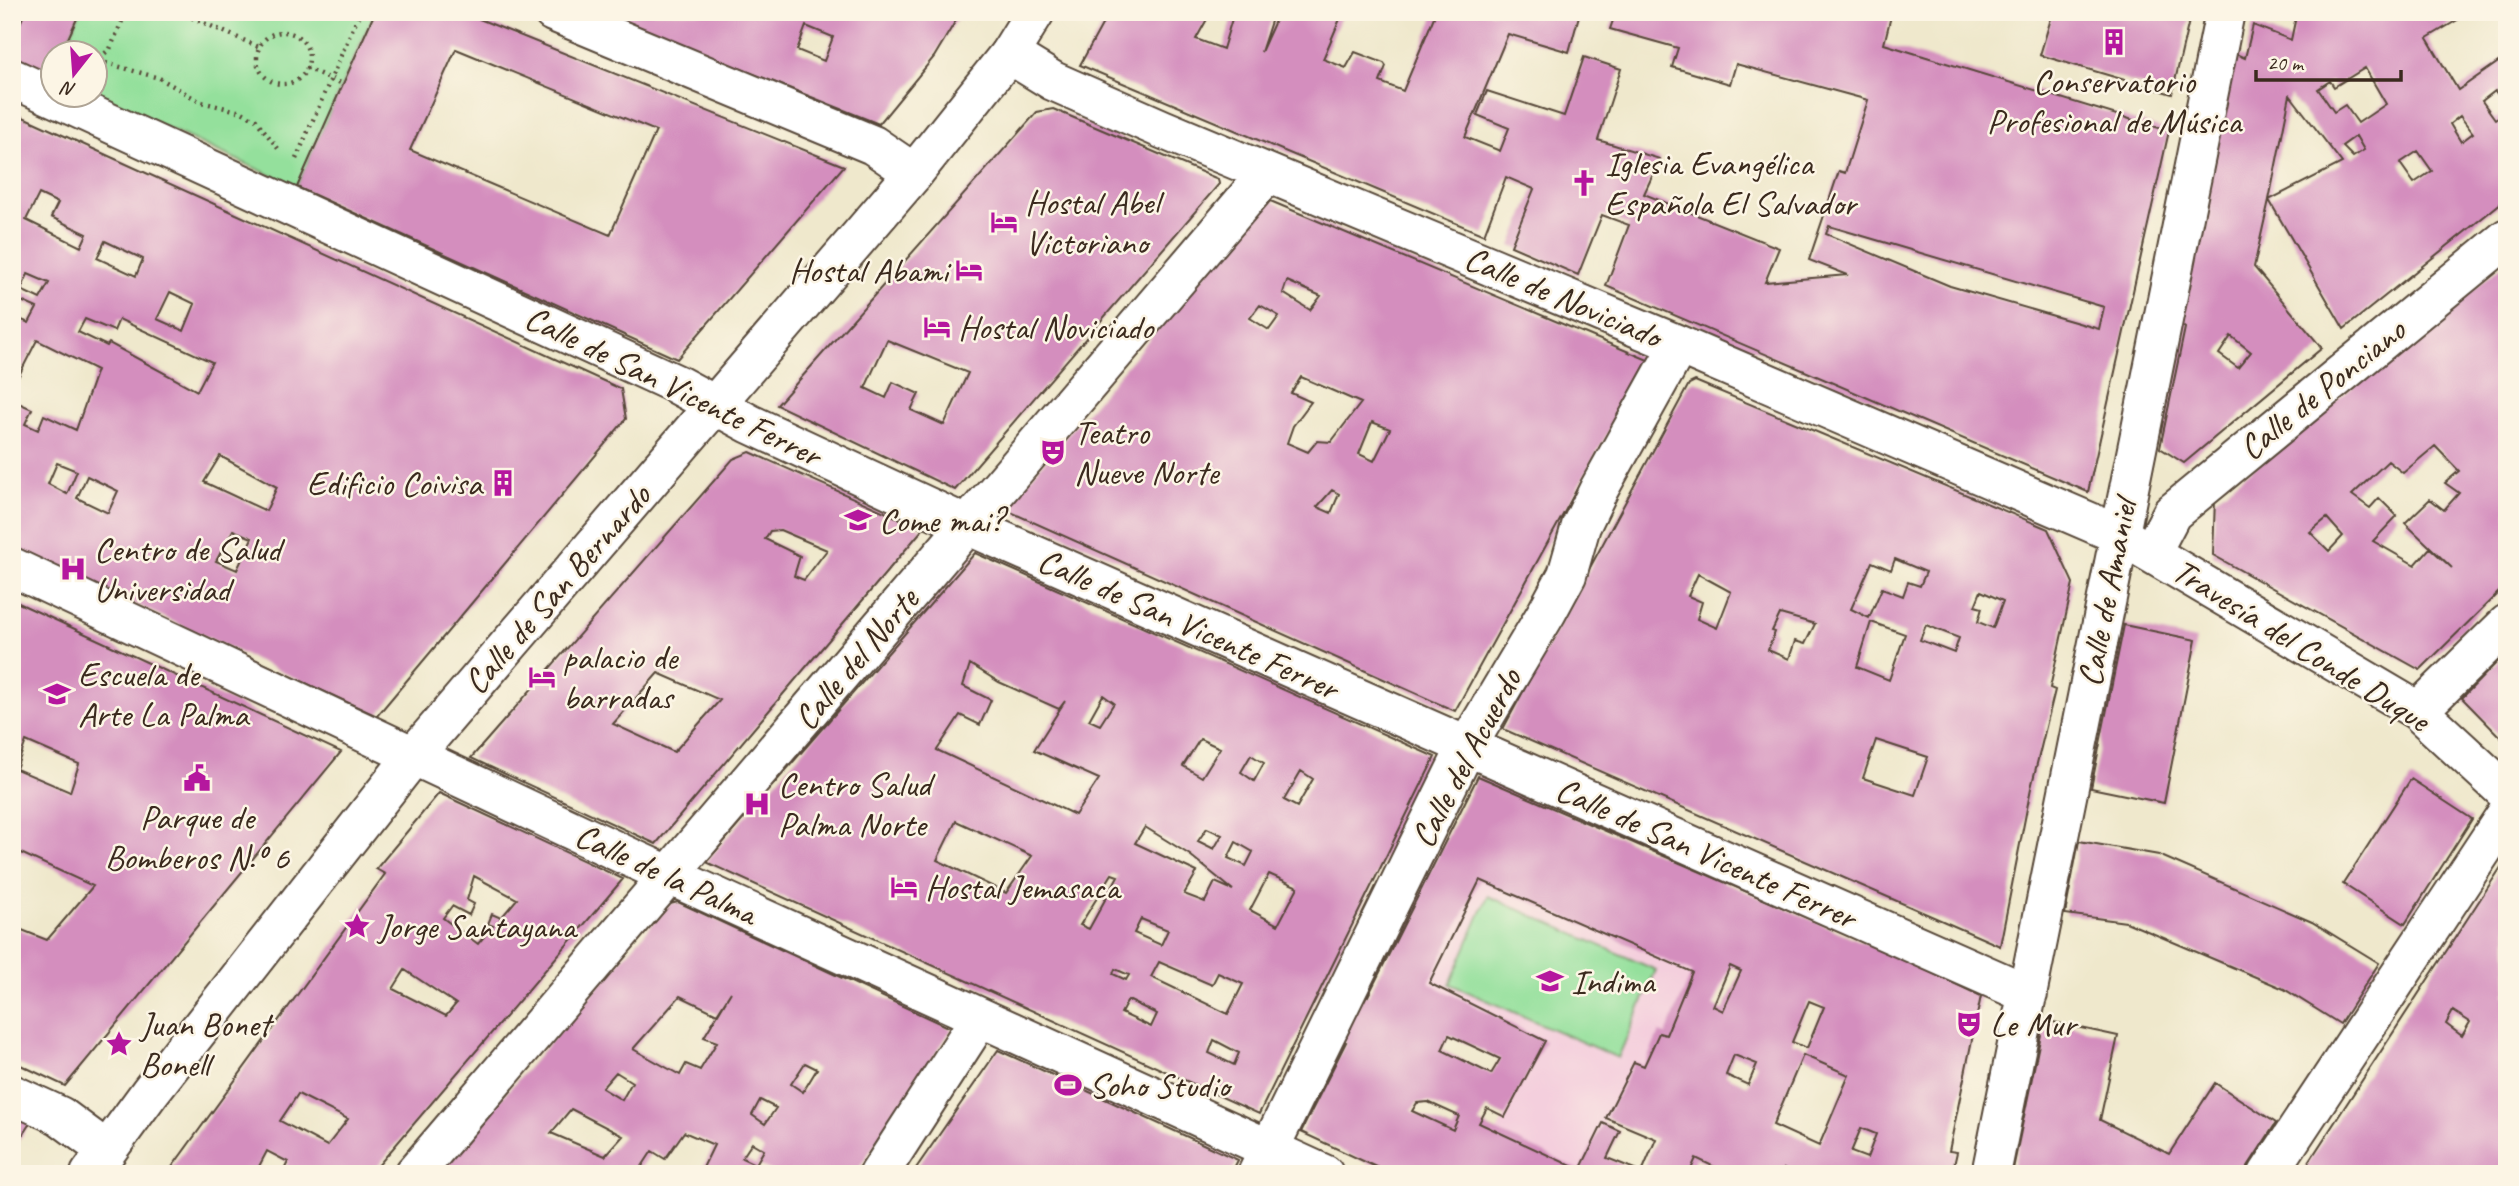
<svg xmlns="http://www.w3.org/2000/svg" width="2519" height="1186" font-family="Caveat,sans-serif">
  <rect width="100%" height="100%" fill="#fcf5e5"/>
  <filter id="ink" filterUnits="userSpaceOnUse"><feTurbulence type="fractalNoise" baseFrequency=".0143" numOctaves="2"/><feDisplacementMap in="SourceGraphic" scale="14" xChannelSelector="R" yChannelSelector="G"/><feConvolveMatrix kernelMatrix="1 2 1 2 8 2 1 2 1" color-interpolation-filters="sRGB"/></filter>
  <filter id="wash" filterUnits="userSpaceOnUse"><feTurbulence type="fractalNoise" baseFrequency=".00686" numOctaves="4" result="noise"/><feDisplacementMap in="SourceGraphic" scale="28" xChannelSelector="R" yChannelSelector="G"/><feGaussianBlur stdDeviation="1.57" result="paint"/><feColorMatrix in="noise" values="0 0 0 0 0 0 0 0 0 0 0 0 0 0 0 0 0 1.4 0 .05"/><feComposite in="paint" operator="in"/></filter>
  <g filter="url(#wash)">
    <rect width="100%" height="100%" fill="#efe8cc"/>
    <!-- built -->
    <path fill="#f4cfdd" d="M1478 776 1761 899 1681 1083 1634 1062 1578 1174H1474L1529 1073 1368 996Z"/>
    <!-- green -->
    <path fill="#94e09c" stroke="#68855d" stroke-width="2" d="M80 12H375L297 187 94 95V52H62Z
      M1488 896 1656 970 1618 1058 1450 984Z"/>
    <g id="blocks">
      <!-- building -->
      <path fill="#d48ebe" fill-rule="evenodd" d="M25 12H80L62 52H52V76L12 58V42Z
        M375 12H462L844 166 677 359 297 187ZM456 49 656 131 610 235 410 150Z
        M614 12 752 13 961 12 934 57 879 124 631 25 613 17ZM806 26 833 37 824 61 797 50Z
        M1109 12H1211L1196 39 1223 49 1234 12H1274L1261 52 1279 12H1343L1323 59 1346 68 1355 52 1384 63 1386 66 1380 82 1403 91 1436 12H1580L1569 52 1508 34 1465 137 1500 151 1509 128 1477 115 1487 91 1564 116 1584 57 1621 69 1598 140 1660 159 1644 194 1779 248 1765 282 1848 275 1809 260 1839 171 1845 173 1868 100 1736 64 1730 84 1672 67 1678 48 1610 29 1616 12H1892L1884 44 2169 131 2088 492 1606 286 1629 225 1602 215 1578 275 1511 246 1534 189 1506 177 1484 235 1080 65ZM1829 226 2104 307 2099 329 1950 286 1826 234Z
        M2053 12H2191L2172 94 2040 55Z
        M2297 12H2471L2427 38 2458 90 2507 56V107L2495 91 2482 101 2495 119 2507 111V198L2344 329 2269 200 2254 267 2322 348 2184 463 2160 448 2185 328 2171 317 2229 51 2245 58 2253 25 2291 40ZM2365 68 2386 104 2358 123 2345 105 2334 112 2318 89 2330 81 2334 87ZM2290 95 2342 163 2269 200ZM2460 116 2473 133 2461 142 2450 124ZM2356 136 2364 150 2353 157 2342 146ZM2418 151 2432 171 2414 183 2400 163ZM2231 336 2251 352 2238 368 2219 354Z
        M1053 109 1218 179 1219 184 955 490 777 405 1037 112ZM887 340 968 373 944 425 911 410 919 394 893 382 886 398 865 388Z
        M12 112 621 389 626 419 377 716 12 547V400L32 409 25 424 38 430 44 415 76 430 97 370 37 340 12 389V316L29 323 37 308 17 299 12 308ZM39 194 58 203 51 217 87 234 81 247 26 220ZM105 241 143 259 136 276 97 258ZM28 274 49 283 40 299 21 290ZM170 292 195 304 184 331 157 319ZM85 319 114 331 119 319 212 362 197 391 109 343 107 346 78 332ZM220 456 277 487 266 511 204 482ZM57 463 77 471 67 494 48 484ZM87 476 118 491 108 513 77 498ZM233 530 252 538 237 570 216 561Z
        M1268 200 1648 360 1455 711 1004 509ZM1287 281 1321 296 1310 310 1283 293ZM1260 305 1279 316 1269 330 1250 318ZM1301 377 1361 403 1331 442 1317 441 1308 452 1287 443 1293 426 1311 402 1291 393ZM1372 422 1390 429 1374 461 1359 454ZM1332 490 1339 494 1331 513 1317 507Z
        M2507 262V427L2500 433 2507 442V454L2500 461 2507 469V584L2420 670 2213 555 2215 499ZM2435 446 2459 471 2445 483 2459 493 2444 510 2430 499 2405 523 2452 568 2430 548 2415 565 2373 541 2397 516 2379 498 2370 508 2352 495 2388 461 2403 473ZM2327 518 2343 536 2329 551 2310 532Z
        M1695 381 2048 529 2073 583 2050 688 2055 690 2031 788 2000 946 1503 729 1689 384ZM1895 559 1926 572 1920 586 1908 582 1903 596 1882 588 1869 618 1851 609 1872 562 1891 570ZM1698 574 1731 592 1717 628 1697 619 1702 602 1688 596ZM1981 591 2003 601 1993 628 1978 622 1982 608 1975 606ZM1780 614 1815 624 1805 644 1795 641 1789 659 1768 650 1775 632 1772 631ZM1871 622 1905 634 1889 680 1857 667ZM1926 625 1959 638 1954 653 1920 640ZM1876 740 1928 757 1915 795 1863 778Z
        M750 452 923 529 656 844 471 758 733 459ZM780 530 827 550 804 580 794 576 800 556 765 539 770 531ZM658 673 720 700 674 752 613 724Z
        M975 553 1435 757 1259 1114 706 862ZM970 664 999 682 1059 709 1065 701 1034 750 1099 779 1075 815 937 750 960 715 980 725 991 700 963 686ZM1103 695 1114 703 1100 725 1089 720ZM1200 739 1220 748 1202 777 1183 766ZM1251 755 1264 763 1254 781 1241 772ZM1301 771 1313 779 1297 807 1284 800ZM956 821 1032 856 1006 893 937 860ZM1145 827 1190 855 1233 890 1215 882 1205 902 1184 894 1197 872 1135 843ZM1207 828 1222 835 1214 849 1198 841ZM1236 842 1253 852 1246 866 1228 858ZM1112 874 1118 876 1089 929 1080 925ZM1269 874 1298 887 1278 925 1250 910ZM1141 919 1168 930 1161 945 1134 933ZM1159 962 1212 985 1218 973 1243 984 1228 1014 1151 977ZM1115 969 1129 975 1126 980 1113 974ZM1128 1000 1157 1014 1151 1027 1121 1013ZM1214 1040 1239 1053 1234 1065 1209 1053Z
        M12 600 341 752 65 1086 12 1061V926L47 940 93 886 12 849ZM26 741 79 764 70 792 16 769Z
        M2124 625 2196 640 2164 803 2091 788Z
        M2507 652V744L2462 698Z
        M1478 776 1900 958 1981 996 1949 1151 1957 1152 1952 1174H1793L1784 1169 1783 1174H1729L1696 1158 1689 1174H1391L1301 1132 1346 1042 1340 1040 1363 992 1368 996ZM1480 880 1692 972 1666 1035 1659 1033 1644 1066 1634 1062 1606 1118 1656 1139 1642 1172 1607 1158 1620 1131 1603 1123 1580 1170 1479 1123 1487 1108 1505 1117 1545 1041 1429 983ZM1730 966 1741 971 1723 1011 1713 1006ZM1809 1001 1824 1007 1807 1048 1792 1042ZM1449 1035 1500 1059 1491 1074 1442 1050ZM1734 1055 1757 1064 1748 1085 1726 1075ZM1803 1055 1849 1075 1819 1146 1773 1125ZM1428 1102 1459 1116 1453 1130 1412 1111 1417 1103ZM1861 1128 1876 1134 1867 1158 1851 1152Z
        M2411 779 2472 819 2405 924 2343 884Z
        M439 793 623 879 371 1174H282L288 1162 267 1151 255 1174H167L385 874 376 869ZM474 876 517 899 501 918 492 914 488 924 493 926 478 944 443 918 452 906 469 915 474 904 467 900ZM405 970 456 1004 446 1016 393 989ZM298 1094 348 1119 327 1146 280 1121Z
        M2079 841 2159 855 2312 922 2379 963 2340 1024 2284 989 2126 922 2065 914Z
        M2507 858V990L2504 995 2507 997V1174H2301ZM2453 1011 2470 1022 2462 1036 2446 1024Z
        M678 902 952 1029 855 1174H778L756 1164 764 1150 752 1143 742 1158 759 1166 755 1174H700L714 1145 684 1132 665 1159 652 1151 637 1174H436L670 904ZM731 992 704 1037 717 1042 700 1070 686 1064 680 1075 633 1049 680 996 717 1014ZM805 1063 817 1069 803 1092 791 1084ZM616 1072 632 1082 622 1100 602 1088ZM760 1100 776 1108 765 1124 752 1115ZM571 1109 623 1136 605 1156 551 1133Z
        M2044 1020 2118 1036 2100 1120 2169 1154 2215 1083 2276 1123 2243 1174H2012Z
        M998 1050 1238 1160 1231 1174H912Z
        M12 1111 32 1120 12 1151Z"/>
    </g>
  </g>
  <g filter="url(#ink)">
    <use href="#blocks" fill-opacity="0" stroke="#564638" stroke-width="2"/>
    <g fill="none" stroke-linecap="round" stroke-linejoin="round">
      <defs>
        <path id="minor" d="M553 12 873 145 914 173
          M1009 54 1053 81 1162 129 1679 345 2120 535 2418 711 2507 793
          M12 78 676 384 750 424 969 526 2028 994
          M2152 551 2172 513 2507 238
          M12 567 629 857 1324 1174
          M2418 711 2507 624
          M12 1094 60 1116 106 1150
          M414 1174 1267 174
          M879 1174 980 1018
          M1257 1174 1466 748 1547 612 1567 575 1581 526 1599 489 1679 345
          M1991 1174 2225 12
          M2268 1174 2507 813"/>
        <path id="tertiary" d="M90 1174 150 1092 414 755 914 173 1009 54 1035 12"/>
      </defs>
      <!-- minor casing -->
      <use href="#minor" stroke="#564638" stroke-width="42"/>
      <!-- tertiary casing -->
      <use href="#tertiary" stroke="#564638" stroke-width="42"/>
      <!-- path -->
      <path stroke="#564638" stroke-width="4.5" stroke-dasharray="2 5" stroke-linecap="butt" d="M179 12 259 47
        M257 58a26 26 0 1 1 52 0a26 26 0 1 1-52 0Z
        M99 61 159 78 201 102 242 112 256 120 280 151
        M94 62 110 49 126 12
        M306 68 343 84
        M296 159 360 12"/>
      <!-- minor -->
      <use href="#minor" stroke="#fff" stroke-width="38"/>
      <!-- tertiary -->
      <use href="#tertiary" stroke="#fff" stroke-width="38"/>
    </g>
  </g>
  <!-- icons -->
  <defs>
    <symbol id="building-bare" viewBox="-9 -9 18 18"><path d="M-4-6H4V6H1V3H-1V6H-4ZM-2.5-4.3h1.7v1.8h-1.7ZM.8-4.3h1.7v1.8H.8ZM-2.5-1h1.7V.8h-1.7ZM.8-1h1.7V.8H.8Z" fill="#b5179e" stroke="#fcf5e5" stroke-width="2.5" paint-order="stroke"/></symbol>
    <symbol id="church-bare" viewBox="-9 -9 18 18"><path d="M-1.2-6h2.4v3.5h3.3v2.4h-3.3V6h-2.4V-.1h-3.3v-2.4h3.3Z" fill="#b5179e" stroke="#fcf5e5" stroke-width="2.5" paint-order="stroke"/></symbol>
    <symbol id="hotel-bare" viewBox="-9 -9 18 18"><path d="M-6-4.5h1.5V1H6V5H4.5V3h-9V5H-6ZM-4 0a1.8 1.8 0 1 1 3.6 0ZM.5 0V-2.5h3Q6-2.5 6 0Z" fill="#b5179e" stroke="#fcf5e5" stroke-width="2.5" paint-order="stroke"/></symbol>
    <symbol id="theatre-bare" viewBox="-9 -9 18 18"><path d="M-5-5.5Q0-4 5-5.5V0Q5 5 0 6Q-5 5-5 0ZM-3.3-2.5H-1v1.5H-3.3ZM1-2.5H3.3v1.5H1ZM-2.8 1Q0 5.5 2.8 1Z" fill="#b5179e" stroke="#fcf5e5" stroke-width="2.5" paint-order="stroke"/></symbol>
    <symbol id="university-bare" viewBox="-9 -9 18 18"><path d="M0-5L7-2L0 1L-7-2ZM-4 1L0 2.5L4 1V4Q0 6-4 4Z" fill="#b5179e" stroke="#fcf5e5" stroke-width="2.5" paint-order="stroke"/></symbol>
    <symbol id="hospital-bare" viewBox="-9 -9 18 18"><path d="M-5-5h3v3.5h4V-5h3V5h-3V1.5h-4V5h-3Z" fill="#b5179e" stroke="#fcf5e5" stroke-width="2.5" paint-order="stroke"/></symbol>
    <symbol id="school-bare" viewBox="-9 -9 18 18"><path d="M0-5L7-2L0 1L-7-2ZM-4 1L0 2.5L4 1V4Q0 6-4 4Z" fill="#b5179e" stroke="#fcf5e5" stroke-width="2.5" paint-order="stroke"/></symbol>
    <symbol id="civic-bare" viewBox="-9 -9 18 18"><path d="M-.6-6.5H3V-4.5H.6V-3L4-1V1h2V6H-6V1h2V-1L-.6-3ZM-1.2 2.5V6h2.4V2.5Z" fill="#b5179e" stroke="#fcf5e5" stroke-width="2.5" paint-order="stroke"/></symbol>
    <symbol id="sight-bare" viewBox="-9 -9 18 18"><path d="M0-6L1.8-2.2L6-1.7L2.9 1.2L3.7 5.4L0 3.3L-3.7 5.4L-2.9 1.2L-6-1.7L-1.8-2.2Z" fill="#b5179e" stroke="#fcf5e5" stroke-width="2.5" paint-order="stroke"/></symbol>
    <symbol id="stadium-bare" viewBox="-9 -9 18 18"><path d="M0-5a6.5 5 0 1 0 0 10a6.5 5 0 1 0 0-10ZM-3.5-1.8h7v3.6h-7Z" fill="#b5179e" stroke="#fcf5e5" stroke-width="2.5" paint-order="stroke"/></symbol>
  </defs>
  <g fill-rule="evenodd">
    <use href="#building-bare" x="2095" y="23" width="38" height="38"/>
    <use href="#church-bare" x="1565" y="164" width="38" height="38"/>
    <use href="#hotel-bare" x="985" y="203" width="38" height="38"/>
    <use href="#hotel-bare" x="950" y="251" width="38" height="38"/>
    <use href="#hotel-bare" x="918" y="308" width="38" height="38"/>
    <use href="#theatre-bare" x="1034" y="433" width="38" height="38"/>
    <use href="#building-bare" x="484" y="464" width="38" height="38"/>
    <use href="#university-bare" x="839" y="501" width="38" height="38"/>
    <use href="#hospital-bare" x="54" y="550" width="38" height="38"/>
    <use href="#hotel-bare" x="523" y="658" width="38" height="38"/>
    <use href="#school-bare" x="38" y="675" width="38" height="38"/>
    <use href="#civic-bare" x="178" y="759" width="38" height="38"/>
    <use href="#hospital-bare" x="738" y="785" width="38" height="38"/>
    <use href="#hotel-bare" x="885" y="868" width="38" height="38"/>
    <use href="#sight-bare" x="338" y="907" width="38" height="38"/>
    <use href="#school-bare" x="1531" y="962" width="38" height="38"/>
    <use href="#theatre-bare" x="1950" y="1005" width="38" height="38"/>
    <use href="#sight-bare" x="100" y="1025" width="38" height="38"/>
    <use href="#stadium-bare" x="1049" y="1066" width="38" height="38"/>
  </g>
  <g text-anchor="middle" dominant-baseline="central" stroke-width="5" stroke-linejoin="round" paint-order="stroke">
    <!-- poi labels -->
    <g font-size="35" fill="#3b2a1e" stroke="#fcf5e5" text-anchor="start">
      <text x="2114" y="81" text-anchor="middle">Conservatorio<tspan x="2114" dy="40">Profesional de Música</tspan></text>
      <text x="1605" y="163">Iglesia Evangélica<tspan x="1605" dy="40">Española El Salvador</tspan></text>
      <text x="1025" y="202">Hostal Abel<tspan x="1025" dy="40">Victoriano</tspan></text>
      <text x="948" y="270" text-anchor="end">Hostal Abami</text>
      <text x="958" y="327">Hostal Noviciado</text>
      <text x="1074" y="432">Teatro<tspan x="1074" dy="40">Nueve Norte</tspan></text>
      <text x="482" y="483" text-anchor="end">Edificio Coivisa</text>
      <text x="879" y="520">Come mai?</text>
      <text x="94" y="549">Centro de Salud<tspan x="94" dy="40">Universidad</tspan></text>
      <text x="563" y="657">palacio de<tspan x="563" dy="40">barradas</tspan></text>
      <text x="78" y="674">Escuela de<tspan x="78" dy="40">Arte La Palma</tspan></text>
      <text x="778" y="784">Centro Salud<tspan x="778" dy="40">Palma Norte</tspan></text>
      <text x="197" y="817" text-anchor="middle">Parque de<tspan x="197" dy="40">Bomberos N.º 6</tspan></text>
      <text x="925" y="887">Hostal Jemasaca</text>
      <text x="378" y="926">Jorge Santayana</text>
      <text x="1571" y="981">Indima</text>
      <text x="140" y="1024">Juan Bonet<tspan x="140" dy="40">Bonell</tspan></text>
      <text x="1990" y="1024">Le Mur</text>
      <text x="1089" y="1085">Soho Studio</text>
    </g>
    <!-- street labels -->
    <g font-size="35" fill="#3b2a1e" stroke="#fcf5e5">
      <text transform="translate(1563 297) rotate(23)">Calle de Noviciado</text>
      <text transform="translate(673 386) rotate(26)">Calle de San Vicente Ferrer</text>
      <text transform="translate(2322 389) rotate(-39)">Calle de Ponciano</text>
      <text transform="translate(557 589) rotate(-49)">Calle de San Bernardo</text>
      <text transform="translate(2107 593) rotate(-79)">Calle de Amaniel</text>
      <text transform="translate(1188 624) rotate(24)">Calle de San Vicente Ferrer</text>
      <text transform="translate(2301 645) rotate(32)">Travesía del Conde Duque</text>
      <text transform="translate(856 659) rotate(-50)">Calle del Norte</text>
      <text transform="translate(1466 758) rotate(-62)">Calle del Acuerdo</text>
      <text transform="translate(1706 853) rotate(24)">Calle de San Vicente Ferrer</text>
      <text transform="translate(666 874) rotate(25)">Calle de la Palma</text>
    </g>
  </g>
  <!-- margin -->
  <rect width="2519" height="1186" fill="none" stroke="#fcf5e5" stroke-width="42"/>
  <!-- north arrow -->
  <g transform="translate(74 74) rotate(197)"><circle r="33" fill="#fcf5e5" stroke="#afa495" stroke-width="2"/>
  <path d="M0-5L12 26L0 18L-12 26Z" fill="#b5179e"/>
  <text y="-10" font-size="19" font-weight="bold" text-anchor="middle" fill="#3b2a1e">N</text>
  </g>
  <!-- scale -->
  <path d="M2256 70v10h145v-10" fill="none" stroke="#3b2a1e" stroke-width="3.5"/>
  <text x="2267" y="70" font-size="21" fill="#3b2a1e" stroke="#fcf5e5" stroke-width="5" paint-order="stroke">20 m</text>
</svg>
